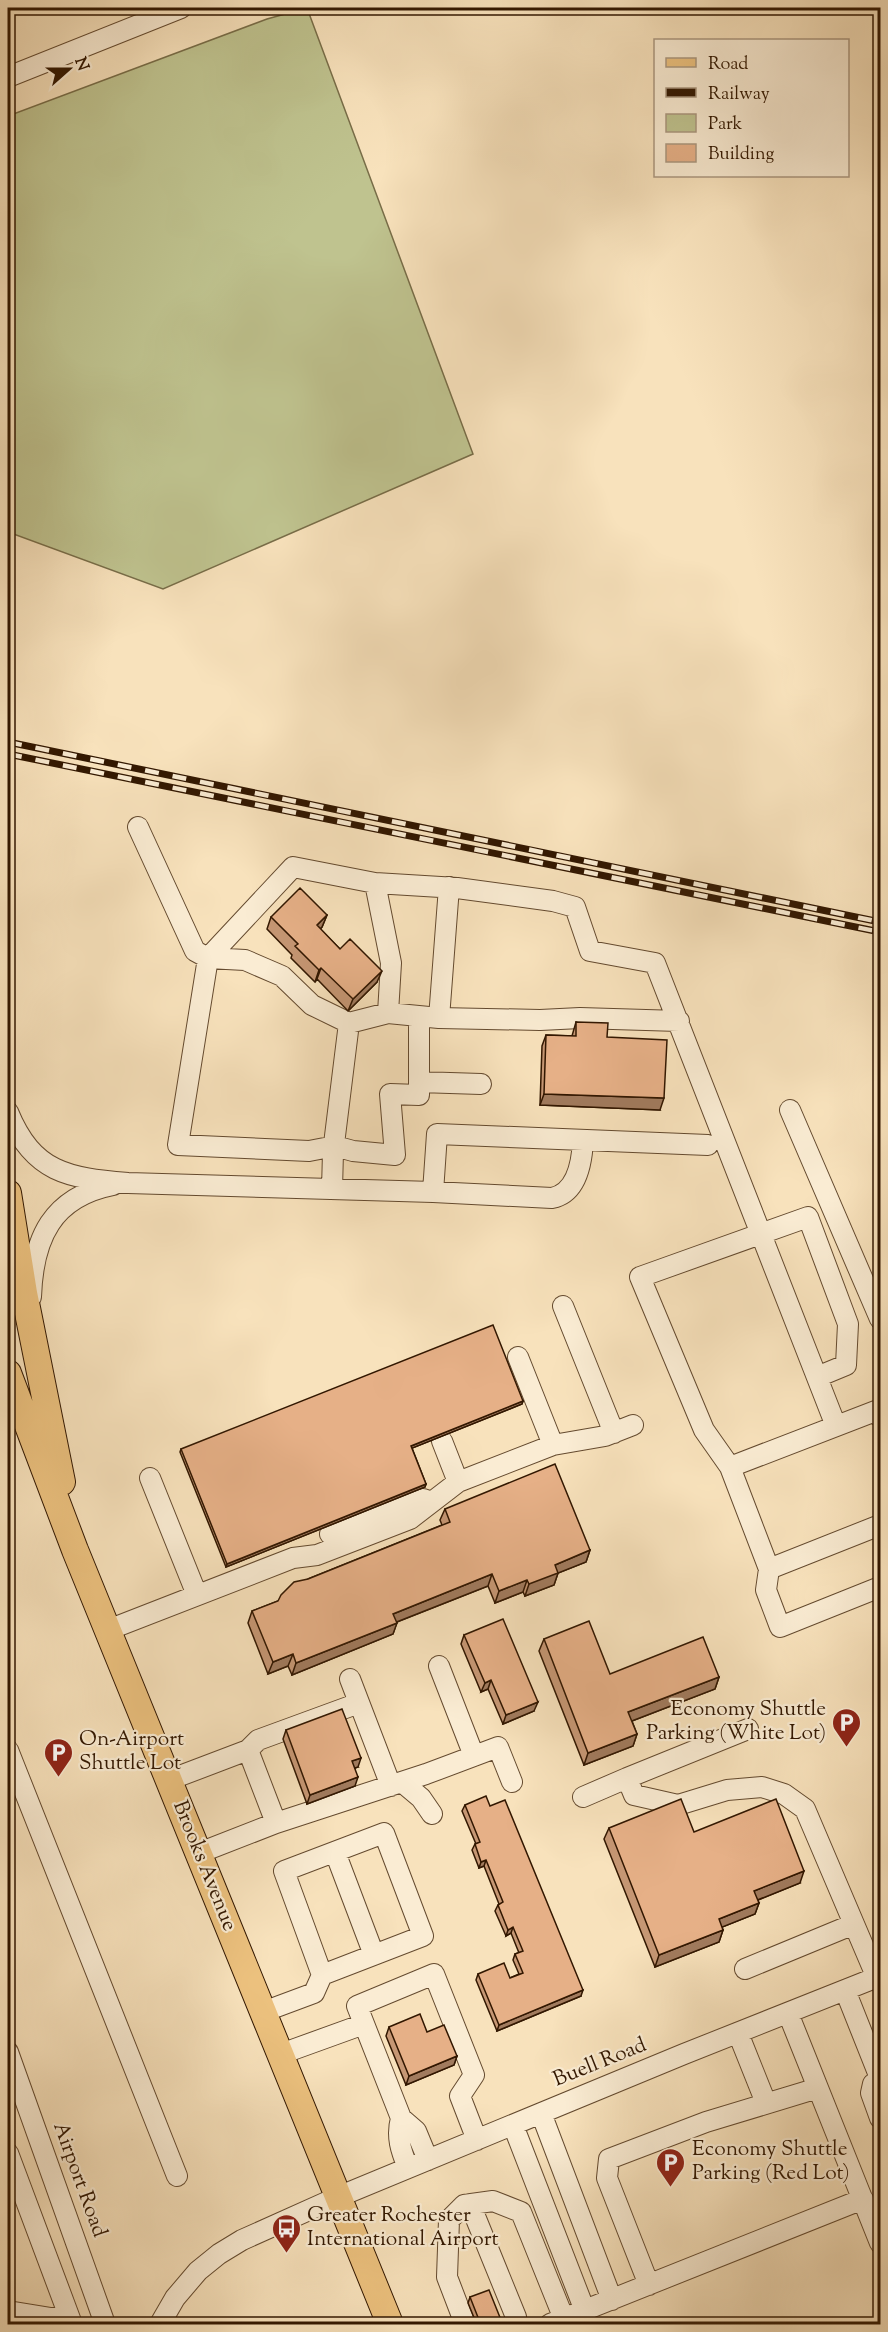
<svg xmlns="http://www.w3.org/2000/svg" width="888" height="2332" font-family="'Sorts Mill Goudy',serif">
  <rect width="100%" height="100%" fill="#f8e2bc"/>
  <filter id="stains"><feTurbulence type="fractalNoise" baseFrequency=".00333" numOctaves="4"/><feColorMatrix values="0 0 0 0 .2 0 0 0 0 .09 0 0 0 0 .02 0 0 0 .5 -.17"/></filter>
  <radialGradient id="worn" r=".72"><stop offset=".6" stop-color="#630" stop-opacity="0"/><stop offset="1" stop-color="#630" stop-opacity=".3"/></radialGradient>
  <!-- green -->
  <path fill="#bfc38f" stroke="#786d48" stroke-width="1.5" d="M307 8 473 454 163 589 8 532V116L267 19Z"/>
  <g fill="none" stroke-linecap="round" stroke-linejoin="round">
    <defs>
      <path id="minor" d="M8 77 181 8
        M138 827 195 951 208 958 245 960 282 976 312 1005 349 1023 388 1013 439 1018 540 1020 580 1018 679 1021
        M375 883 391 963 388 1013
        M419 1016V1095L390 1094 395 1155 353 1151 335 1146 309 1151 178 1145 208 958 293 867 375 883 457 888 553 901 575 907 590 951 655 963 836 1426
        M439 1018 449 887
        M419 1082 481 1084
        M790 1110 880 1319
        M8 1112C33 1173 68 1178 128 1183L433 1192 552 1198C577 1193 582 1162 583 1140
        M332 1189 333 1152 349 1023
        M433 1192 437 1134 708 1145
        M31 1297C33 1238 52 1197 113 1185
        M563 1306 614 1433
        M518 1357 553 1445
        M880 1417 878 1410 730 1467 769 1569 880 1525
        M442 1441 458 1482
        M730 1467 704 1430 640 1277 808 1217 848 1324 846 1365 817 1377
        M150 1478 197 1595
        M330 1534 417 1500 423 1499 432 1502
        M769 1569 766 1590 780 1627 880 1587
        M108 1630 293 1558 317 1555 410 1519 458 1482 553 1445 605 1436 633 1425
        M439 1666 474 1756
        M350 1679 391 1786
        M8 1750 177 2176
        M248 1750 258 1740 359 1703
        M627 1778 748 1729
        M169 1780 248 1750 276 1823 199 1853
        M402 1782 421 1798 432 1814
        M583 1797 627 1778 634 1795 678 1805 727 1790 762 1787 784 1794 805 1809 877 1978
        M276 1823 426 1774 498 1747 512 1782
        M335 1852 374 1955
        M745 1969 854 1924
        M845 1990 880 2078
        M263 2012 314 1993 322 1975 423 1936 384 1833 284 1871 322 1975
        M788 2013 880 2243
        M738 2033 766 2103
        M8 2052 105 2324
        M281 2054 364 2024
        M880 2080 873 2084 871 2093 880 2118
        M541 2113 612 2300
        M401 2118C396 2137 401 2151 408 2168
        M513 2125 585 2311
        M8 2153 72 2324
        M428 2160 416 2131 401 2118 357 2006 434 1974 474 2075 460 2096 477 2140
        M470 2204 516 2317
        M649 2285 607 2178 609 2159 706 2122 818 2088
        M8 2311 51 2318 68 2315
        M160 2324 175 2298 198 2271 219 2254 242 2240 338 2197 684 2054 880 1976
        M465 2324 447 2277 449 2220 464 2205 493 2201 521 2212 564 2319
        M550 2324 863 2199"/>
      <path id="major" d="M8 1193 24 1293 62 1482
        M8 1373 75 1550 390 2324"/>
    </defs>
    <!-- minor casing -->
    <use href="#minor" stroke="#644a2f" stroke-width="22"/>
    <!-- major casing -->
    <use href="#major" stroke="#321700" stroke-width="28"/>
    <!-- minor -->
    <use href="#minor" stroke="#faecd3" stroke-width="20"/>
    <!-- major -->
    <use href="#major" stroke="#ecc17e" stroke-width="26"/>
    <defs>
      <path id="rail" d="M8 742 880 922
        M8 754 880 932"/>
    </defs>
    <!-- rail casing -->
    <use href="#rail" stroke="#321700" stroke-width="7"/>
    <!-- rail -->
    <use href="#rail" stroke="#faecd3" stroke-width="4.5" stroke-dasharray="14" stroke-linecap="butt"/>
  </g>
  <!-- wall -->
  <path fill="#c69774" stroke="#321700" stroke-width="1.5" d="M327 915 322 927 320 929 340 949 377 982 348 1011 317 979 315 982 291 958 292 955 267 929 271 917Z
    M576 1022 607 1037 660 1110 540 1105 542 1046 546 1035 572 1036Z
    M523 1401 522 1404 412 1448 426 1484 425 1487 226 1567 180 1452 181 1449Z
    M445 1509 590 1550 586 1562 558 1573 554 1585 525 1596 523 1592 495 1603 488 1586 397 1622 393 1634 292 1675 288 1666 268 1674 248 1623 252 1611 278 1601 308 1579 442 1525 440 1520Z
    M464 1635 534 1711 503 1724 488 1689 481 1692 461 1644Z
    M544 1639 610 1674 719 1677 715 1689 632 1721 637 1734 633 1746 584 1765 539 1651Z
    M286 1730 358 1767 355 1768V1786L307 1804 283 1739Z
    M465 1805 490 1806 581 1996 497 2031 476 1980 478 1974 510 1978 519 1974 513 1960 515 1954 519 1953 511 1933 506 1936 495 1911 498 1905 499 1904 484 1866 479 1868 472 1850 475 1844H476L462 1811Z
    M609 1828 694 1832 800 1883 758 1900 759 1903 755 1914 722 1927 723 1930 719 1942 655 1967 604 1839Z
    M389 2027 427 2032 457 2056 454 2065 406 2085 386 2036Z
    M470 2297 503 2325H477L468 2303Z"/>
  <!-- shaded-wall -->
  <path fill="#a17b5e" stroke="#321700" stroke-width="1.5" d="M327 915 322 927 312 937 317 925Z
    M321 968 317 979 315 982 319 970Z
    M382 971 377 982 348 1011 353 999Z
    M544 1094 664 1098 660 1110 540 1105Z
    M523 1401 522 1404 410 1449 411 1446Z
    M426 1484 425 1487 226 1567 227 1564Z
    M590 1550 586 1562 558 1573 554 1585 525 1596 529 1584 555 1565Z
    M492 1574 488 1586 389 1625 393 1614Z
    M527 1580 523 1592 495 1603 499 1591Z
    M397 1623 393 1634 292 1675 296 1663Z
    M293 1654 288 1666 268 1674 273 1662Z
    M719 1677 715 1689 624 1724 628 1712Z
    M491 1680 488 1689 481 1692 485 1683Z
    M538 1702 534 1711 503 1724 506 1715Z
    M637 1734 633 1746 584 1765 588 1753Z
    M361 1758 358 1767 349 1770 352 1761Z
    M358 1777 355 1786 307 1804 310 1795Z
    M486 1860 484 1866 479 1868 481 1862Z
    M804 1871 800 1883 750 1903 754 1891Z
    M759 1903 755 1914 715 1930 719 1919Z
    M513 1927 511 1933 506 1936 508 1930Z
    M723 1930 719 1942 655 1967 659 1955Z
    M583 1990 581 1996 497 2031 499 2025Z
    M457 2056 454 2065 406 2085 409 2076Z"/>
  <!-- building -->
  <path fill="#e6b087" stroke="#321700" stroke-width="1.5" d="M300 888 327 915 317 925 340 949 350 939 382 971 353 999 321 968 319 970 295 946 298 944 271 917Z
    M576 1022 608 1023 607 1037 667 1040 664 1098 544 1094 546 1035 576 1036Z
    M493 1325 523 1401 411 1446 426 1484 227 1564 181 1449Z
    M555 1464 590 1550 555 1565 558 1573 529 1584 527 1580 499 1591 492 1574 393 1614 397 1623 296 1663 293 1654 273 1662 252 1611 278 1601 281 1595 294 1582 308 1579 450 1522 445 1509Z
    M503 1619 538 1702 506 1715 491 1680 485 1683 464 1635Z
    M589 1621 610 1674 703 1637 719 1677 628 1712 637 1734 588 1753 544 1639Z
    M342 1709 361 1758 352 1761 358 1777 310 1795 286 1730Z
    M486 1796 490 1806 505 1800 583 1990 499 2025 478 1974 504 1963 510 1978 523 1973 515 1954 523 1951 513 1927 508 1930 498 1905 503 1902 486 1860 481 1862 475 1844 480 1842 465 1805Z
    M681 1799 694 1832 776 1799 804 1871 754 1891 759 1903 719 1919 723 1930 659 1955 609 1828Z
    M420 2014 427 2032 444 2025 457 2056 409 2076 389 2027Z
    M489 2290 503 2325H481L470 2297Z"/>
  <!-- icons -->
  <defs>
    <symbol id="parking-pin" viewBox="-11 -11 22 30"><path d="M0 17L-7.5 6A9.5 9.5 0 1 1 7.5 6Z" fill="#8f2418" stroke="#faecd3"/><path d="M-3.5-5.5H1a3.5 3.5 0 0 1 0 7H-1V5.5H-3.5ZM-1-3.4V-.6H.8a1.4 1.4 0 0 0 0-2.8Z" fill="#fff"/></symbol>
    <symbol id="bus-pin" viewBox="-11 -11 22 30"><path d="M0 17L-7.5 6A9.5 9.5 0 1 1 7.5 6Z" fill="#8f2418" stroke="#faecd3"/><path d="M-5-6H5V4H4V6H2V4H-2V6H-4V4H-5ZM-3.5-4V0h7V-4ZM-3.5 1.2v1.5H-2V1.2ZM2 1.2v1.5H3.5V1.2Z" fill="#fff"/></symbol>
  </defs>
  <g fill-rule="evenodd">
    <use href="#parking-pin" x="830" y="1706" width="33" height="45"/>
    <use href="#parking-pin" x="42" y="1736" width="33" height="45"/>
    <use href="#parking-pin" x="654" y="2146" width="33" height="45"/>
    <use href="#bus-pin" x="270" y="2212" width="33" height="45"/>
  </g>
  <g text-anchor="middle" dominant-baseline="central" stroke-width="4.5" stroke-linejoin="round" paint-order="stroke">
    <!-- poi labels -->
    <g font-size="21" fill="#321700" stroke="#faecd3" text-anchor="start">
      <text x="826" y="1710" text-anchor="end">Economy Shuttle<tspan x="826" dy="24">Parking (White Lot)</tspan></text>
      <text x="79" y="1740">On-Airport<tspan x="79" dy="24">Shuttle Lot</tspan></text>
      <text x="692" y="2150">Economy Shuttle<tspan x="692" dy="24">Parking (Red Lot)</tspan></text>
      <text x="307" y="2216">Greater Rochester<tspan x="307" dy="24">International Airport</tspan></text>
    </g>
    <!-- street labels -->
    <g font-size="21" fill="#321700" stroke="#faecd3">
      <text transform="translate(204 1866) rotate(68)">Brooks Avenue</text>
      <text transform="translate(600 2063) rotate(-22)">Buell Road</text>
      <text transform="translate(79 2180) rotate(70)">Airport Road</text>
    </g>
  </g>
  <!-- margin -->
  <rect width="888" height="2332" fill="none" stroke="#f8e2bc" stroke-width="30"/>
  <rect x="9" y="9" width="870" height="2314" fill="none" stroke="#321700" stroke-width="3"/>
  <rect x="15" y="15" width="858" height="2302" fill="none" stroke="#321700" stroke-width="1.5"/>
  <!-- legend -->
  <rect x="654" y="39" width="195" height="138" fill="#faecd3" stroke="#aa977f" stroke-width="1.5"/>
  <rect x="666" y="58" width="30" height="9" fill="#ecc17e" stroke="#aa977f" stroke-width="1.5"/>
  <text x="708" y="69" font-size="18" fill="#321700">Road</text>
  <rect x="666" y="88" width="30" height="9" fill="#321700" stroke="#aa977f" stroke-width="1.5"/>
  <text x="708" y="99" font-size="18" fill="#321700">Railway</text>
  <rect x="666" y="114" width="30" height="18" fill="#bfc38f" stroke="#aa977f" stroke-width="1.5"/>
  <text x="708" y="129" font-size="18" fill="#321700">Park</text>
  <rect x="666" y="144" width="30" height="18" fill="#e6b087" stroke="#aa977f" stroke-width="1.5"/>
  <text x="708" y="159" font-size="18" fill="#321700">Building</text>
  <!-- north arrow -->
  <g transform="translate(69 69) rotate(69)" stroke="#faecd3" stroke-width="4.5" paint-order="stroke">
  <path d="M0-4.5L10 22L0 15L-10 22Z" fill="#321700"/>
  <text y="-9" font-size="16" font-weight="bold" text-anchor="middle" fill="#321700">N</text>
  </g>
  <rect width="100%" height="100%" filter="url(#stains)"/>
  <rect width="100%" height="100%" fill="url(#worn)"/>
</svg>
